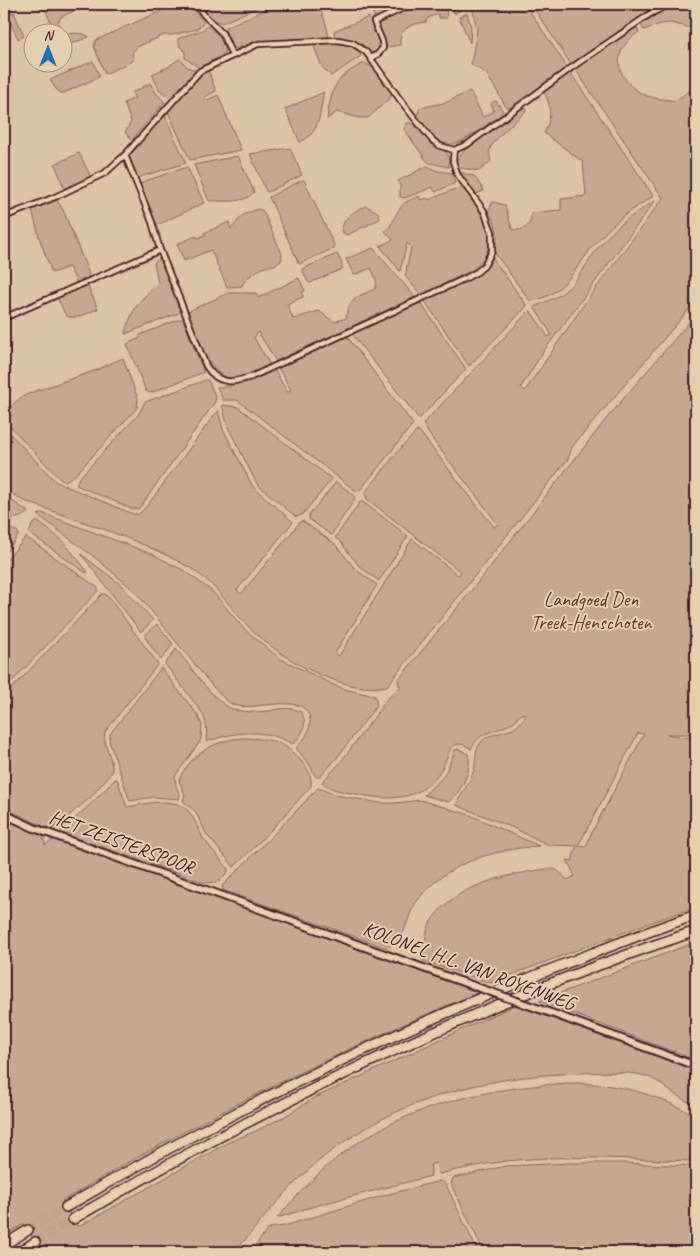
<svg xmlns="http://www.w3.org/2000/svg" width="700" height="1256" font-family="Caveat,sans-serif">
  <rect width="100%" height="100%" fill="#dbc4a6"/>
  <filter id="ink" filterUnits="userSpaceOnUse"><feTurbulence type="fractalNoise" baseFrequency=".02" numOctaves="2"/><feDisplacementMap in="SourceGraphic" scale="10" xChannelSelector="R" yChannelSelector="G"/><feConvolveMatrix kernelMatrix="1 2 1 2 8 2 1 2 1" color-interpolation-filters="sRGB"/></filter>
  <g filter="url(#ink)">
    <!-- green -->
    <path fill="#c3a992" stroke="#86645e" fill-rule="evenodd" d="M43 4H89L61 17 58 22 64 32C73 36 81 30 89 37L63 47 62 32H51L50 28 52 25Z
      M172 4H193L197 14 204 22 197 29 172 35H164L137 47 132 53 134 60 105 74 94 46 96 40 161 11Z
      M201 4H265L222 23C213 21 205 12 201 4Z
      M278 4H318L326 24 329 37 255 42 236 49 234 48 225 30 226 27Z
      M369 4H405L375 18Z
      M417 4H446L447 18H439L438 14 428 18 426 22C412 24 398 28 400 45L387 47 377 23Z
      M453 4H471L454 14Z
      M482 4H525L567 67 511 107 507 108 486 73 471 64 477 30 473 11 476 7Z
      M531 4H653L655 8 571 64Z
      M675 4H694L692 28 670 23 660 24 644 30 641 24Z
      M14 12 24 36 18 39 10 21 4 24V16Z
      M467 13 471 27 470 43 459 17Z
      M369 17 380 43 378 51 371 53 355 42 335 38 334 31Z
      M208 26C214 31 234 48 221 56 214 60 206 63 199 68L185 58V51L180 47 178 39C188 33 199 34 208 26Z
      M636 27 639 32C609 51 615 81 645 95 653 99 666 99 675 101L696 86V301L572 447 568 459 387 686C344 696 275 656 246 624 225 602 216 583 187 566 136 537 77 521 22 500L4 489V427L56 482 133 514H139L147 506 218 410 223 429 253 487 293 522 237 590 241 594 301 521 304 522 335 544 356 570 377 585 335 653 339 656 412 539 458 575 461 572 367 499 365 493 400 449 417 431H419L494 527 498 524 433 440 423 424 530 310 548 337 552 335 534 307C544 302 555 299 565 291 581 278 589 257 603 242 618 224 636 213 655 201L543 352 521 387 525 391 585 303 663 198 575 69Z
      M338 43 345 44 359 51 361 56 331 76 322 67 313 44Z
      M179 59 182 61 187 67 197 71 173 96 168 97 159 89 152 74 168 67Z
      M93 61 99 75V77L64 93H61L56 89 50 80Z
      M364 63C376 66 386 85 393 95L368 118H360L337 112 327 119C332 87 334 78 364 63Z
      M204 70H208L216 91 205 97V101L218 95 241 150 190 160 167 110 192 81Z
      M570 72 652 194V197C632 209 615 221 600 238 578 261 566 297 530 301L494 252C499 235 498 226 488 211L493 202 505 205 512 229C524 232 532 226 531 213L561 210V199L586 196 583 162 544 133C552 118 552 105 543 91Z
      M150 83 156 93 165 102 134 137 133 142 125 132 131 122 124 103 135 98 132 93Z
      M470 91 483 117 494 111 491 103 496 101 503 111C497 119 486 125 478 131 447 154 438 145 416 118L420 108 447 102Z
      M324 92C319 112 322 132 300 142L285 109Z
      M525 104 526 111C518 119 493 139 490 149 489 153 490 157 491 161L479 171 455 167C456 148 509 117 525 104Z
      M164 114 186 163 137 178 129 156Z
      M407 123H412L428 140 446 152 448 155 449 167 430 163 426 160 404 129Z
      M290 148 302 175 268 192 266 191 250 154Z
      M79 153 90 175V178L65 190 55 164Z
      M238 156 254 192C243 205 224 200 209 201L194 165Z
      M427 166 438 171 452 173 455 183 435 192 433 187 405 198 400 197V185L398 181Z
      M187 167 204 203 157 225 139 185 145 181Z
      M459 172 474 176 484 191 475 194Z
      M302 180H304L334 245V248L299 264 269 197Z
      M460 187C467 192 471 199 475 205 492 228 497 250 472 270L421 295 405 276 411 247 407 243 400 271 380 246 393 240 385 231C394 225 394 215 401 207 405 201 413 199 419 196L421 200 427 198 429 200Z
      M57 200 63 210 89 274 88 278 77 283 69 267 52 273 39 237 32 210Z
      M366 206 378 212 380 219 347 235 343 233C339 220 355 210 366 206Z
      M258 209 263 211 282 254 281 261C276 266 269 265 263 268 256 271 244 279 242 286L227 287 211 250 184 261 177 244 196 236 198 238 205 235 204 233 229 222 231 229 243 215Z
      M373 248 415 297 276 361 258 332 254 338 269 363V365C260 369 250 375 240 378 210 385 196 335 187 314L191 310 228 293H256L258 298 299 278 305 291 302 292 303 297 287 304 293 319 319 311 334 322 346 318C350 297 357 297 375 289 379 282 374 275 371 268L354 275 346 259Z
      M337 254 342 263V269L310 283 308 282 302 269Z
      M492 257 527 306 469 366 424 300C448 289 478 281 492 257Z
      M160 258 180 311 179 313 125 334C132 308 139 301 158 283L154 262Z
      M87 284 98 309 78 317H68L65 314 57 297Z
      M420 302 466 369 419 419 351 333Z
      M696 314V734H667L696 739V907L646 924 490 983 423 961C425 947 424 932 432 920 453 888 497 877 533 871 540 870 549 868 556 870 560 871 564 877 567 880L575 876 567 860 573 861V856L577 846 549 845 509 826 456 805C461 793 470 783 474 770 477 760 473 750 482 741 496 728 515 738 526 714H521C506 735 482 725 471 749 465 744 458 742 451 747 448 754 446 761 442 768 423 800 394 801 361 795 348 792 333 792 322 782L340 763 381 708C387 696 394 695 401 686L399 685 398 680 475 586 607 418ZM638 733 644 734 590 836 586 847 578 846Z
      M180 319H183L185 325 204 372 150 393 146 391 127 344 140 338V335Z
      M346 335 413 424 361 489 356 491 241 403 237 400H223L217 387C238 387 255 377 274 369L287 392 291 390 278 367Z
      M123 358 138 399 137 408 75 475 65 481 61 480 6 422 4 419V413L20 398 35 391 94 371Z
      M206 380H208L216 398 215 402 141 506 138 509H132L76 485 79 478 138 415 145 402Z
      M222 405 238 407 332 479 302 515 296 517 257 484 228 427Z
      M336 482 354 495 355 499 331 535 309 519V515Z
      M4 495 28 512C21 519 12 519 4 517Z
      M360 502H363L408 536 379 581 359 566 339 540 335 538Z
      M42 513 152 554 185 571 213 592 243 628 279 658 334 685 344 689 375 696 377 705 336 759 320 777H316L309 764 296 748C304 740 310 733 310 721 309 691 258 710 238 706 227 704 221 695 214 688L135 591 93 556 38 515Z
      M37 521 63 541 88 572 86 573 29 533 32 525Z
      M10 529 17 531 19 535 4 555V531Z
      M26 537 98 588V591L4 690V563Z
      M81 554 120 584 153 620 141 632Z
      M102 594H105L110 599 158 664 105 732C102 746 114 758 112 772L90 798 54 828 50 829 4 808V697Z
      M157 624 173 644 161 660 144 636Z
      M176 649C189 664 213 701 230 708 241 713 256 712 268 711 280 709 290 706 301 712 309 725 302 735 293 744 264 728 236 731 206 742 207 730 207 722 201 711L165 664Z
      M161 668 197 714 202 725 201 738 199 743 175 776 176 786 180 795 179 799 153 797 130 801 109 741 110 734Z
      M244 738C271 739 283 740 301 761 308 769 312 775 311 786L272 829 234 867 207 835 195 811 183 801 185 795 179 780C190 754 217 739 244 738Z
      M459 749 468 754C473 769 461 793 448 802L424 795 443 777 449 765 455 750Z
      M115 779H117L127 807C145 804 177 795 190 813 196 821 198 830 203 838 211 849 220 858 228 869V872L218 882 206 883 61 833 62 830 93 802Z
      M318 788 336 795 380 803H396L420 800 470 815 539 846C492 850 443 863 415 904 408 915 407 929 399 939 395 943 391 945 387 948L223 890 222 886 274 834Z
      M4 818 43 835 45 845 55 839 479 992C335 1052 196 1121 62 1201L78 1227 229 1142 256 1131 287 1115 312 1099 515 1005 696 1070V1106C687 1101 678 1097 670 1091 664 1087 658 1081 651 1078 632 1069 583 1073 561 1074 462 1079 368 1110 297 1181 274 1204 255 1229 234 1252H36L40 1249 24 1224 4 1236Z
      M696 942V1060L539 1001Z
      M568 1083C618 1083 653 1093 696 1116V1161C633 1160 569 1154 506 1161 484 1164 461 1169 439 1174L436 1163 430 1165 431 1168V1176L318 1205 277 1218C297 1196 318 1172 342 1154 407 1104 488 1088 568 1083Z
      M570 1163H621L696 1166V1252H484L451 1184 453 1178 506 1166Z
      M440 1181 443 1182 446 1185 478 1252H250L269 1228 284 1226 385 1195Z"/>
    <g fill="none" stroke-linecap="round" stroke-linejoin="round">
      <!-- highway-tunnel -->
      <path stroke="#bea38d" stroke-width="9" stroke-dasharray="9 4.5" stroke-linecap="butt" d="M28 1230 66 1207
        M35 1242 73 1219"/>
      <defs>
        <path id="street" d="M196 4 204 15 222 33 232 55
          M371 58 378 54 383 48 382 41 374 22 412 4
          M125 155 152 222 160 250 206 366C218 385 232 383 251 377L466 278 477 272 484 266 492 251V232L484 211 457 174 453 161 454 150
          M4 217 55 197 105 173 125 155 200 71 258 44 338 40 353 43 366 52 401 101 432 140 440 146 454 150 468 144 571 68 650 14 670 4
          M4 318 160 250"/>
        <path id="secondary" d="M4 814 34 828 454 979
          M551 1013 696 1066"/>
        <path id="highway" d="M66 1207C225 1113 390 1032 562 965 606 948 651 930 696 915
          M73 1219C268 1104 481 1002 696 931
          M4 1245 28 1230
          M20 1252 35 1242"/>
      </defs>
      <!-- street casing -->
      <use href="#street" stroke="#4a1f2b" stroke-width="8"/>
      <!-- secondary casing -->
      <use href="#secondary" stroke="#4a1f2b" stroke-width="10"/>
      <!-- highway casing -->
      <use href="#highway" stroke="#4a1f2b" stroke-width="12"/>
      <!-- street -->
      <use href="#street" stroke="#e4cfae" stroke-width="4.5"/>
      <!-- secondary -->
      <use href="#secondary" stroke="#e4cfae" stroke-width="6"/>
      <!-- highway -->
      <use href="#highway" stroke="#e4cfae" stroke-width="9"/>
      <defs>
        <path id="secondary-bridge" d="M454 979 551 1013"/>
      </defs>
      <!-- secondary-bridge casing -->
      <use href="#secondary-bridge" stroke="#4a1f2b" stroke-width="10" stroke-linecap="butt"/>
      <!-- secondary-bridge -->
      <use href="#secondary-bridge" stroke="#e4cfae" stroke-width="6"/>
    </g>
  </g>
  <g text-anchor="middle" dominant-baseline="central" stroke-width="4" stroke-linejoin="round" paint-order="stroke">
    <!-- park labels -->
    <g font-size="20" fill="#5c343a" stroke="#e4cfae">
      <text x="591" y="599">Landgoed Den<tspan x="591" dy="23">Treek-Henschoten</tspan></text>
    </g>
    <!-- street labels -->
    <g font-size="20" fill="#4a1f2b" stroke="#e4cfae">
      <text transform="translate(122 842) rotate(20)">HET ZEISTERSPOOR</text>
      <text transform="translate(469 966) rotate(20)">KOLONEL H.L. VAN ROYENWEG</text>
    </g>
  </g>
  <!-- margin -->
  <rect width="700" height="1256" fill="none" stroke="#e4cfae" stroke-width="20"/>
  <rect x="10" y="10" width="680" height="1236" fill="none" stroke="#4a1f2b" stroke-width="2" filter="url(#ink)"/>
  <!-- north arrow -->
  <g transform="translate(48 48)"><circle r="24" fill="#e4cfae" stroke="#a6897a"/>
  <path d="M0-4L9 19L0 12L-9 19Z" fill="#1f6fb2"/>
  <text y="-8" font-size="14" font-weight="bold" text-anchor="middle" fill="#4a1f2b">N</text>
  </g>
</svg>
